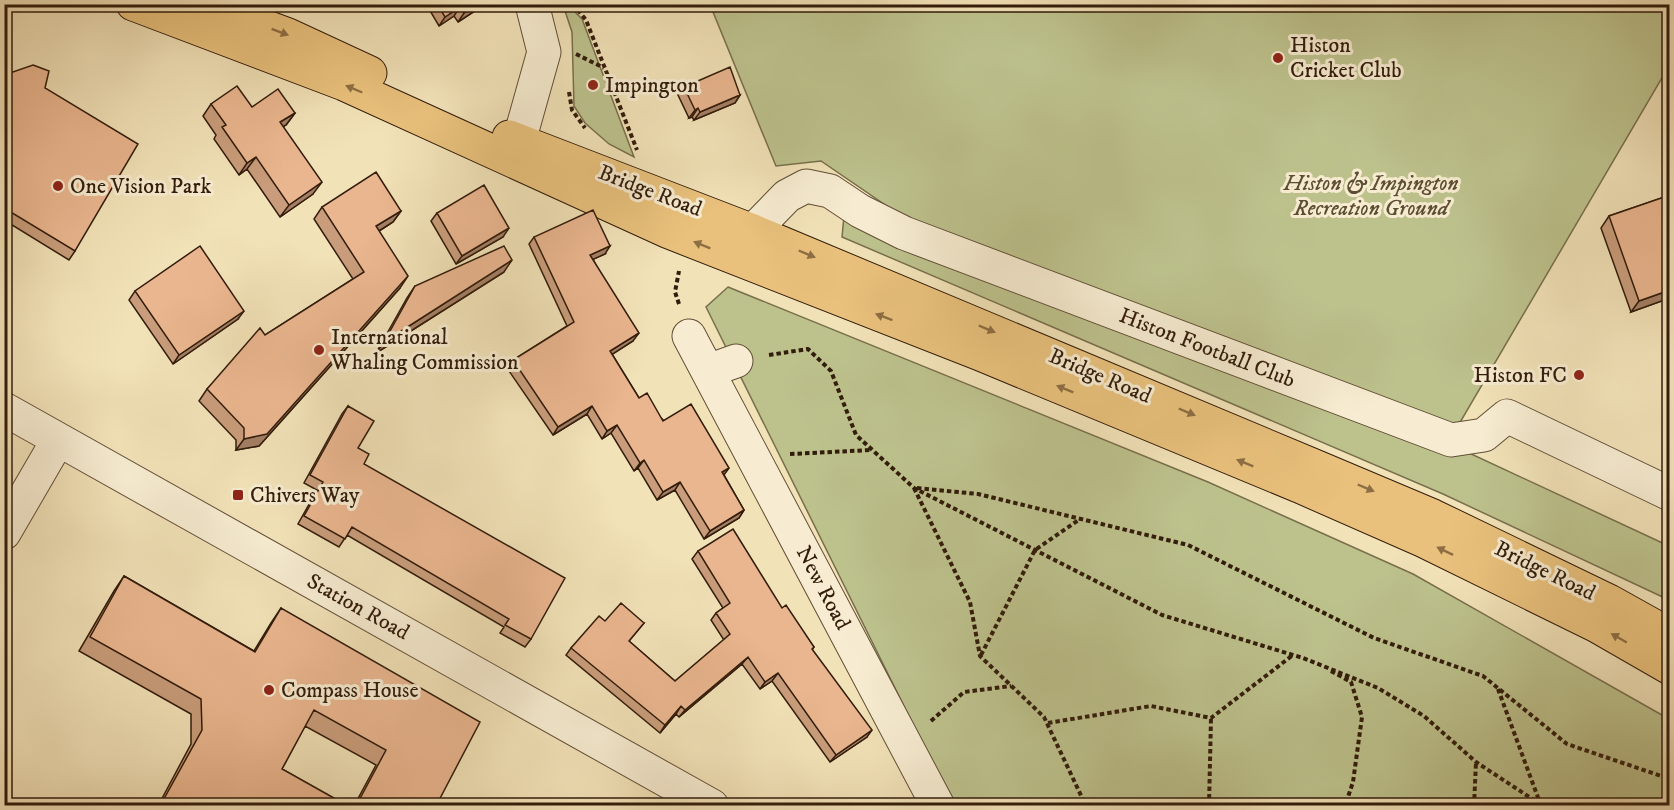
<svg xmlns="http://www.w3.org/2000/svg" width="1674" height="810" font-family="'IM FELL DW Pica',serif">
  <rect width="100%" height="100%" fill="#f2e2b8"/>
  <filter id="stains"><feTurbulence type="fractalNoise" baseFrequency=".00333" numOctaves="4"/><feColorMatrix values="0 0 0 0 .2 0 0 0 0 .09 0 0 0 0 .02 0 0 0 .5 -.17"/></filter>
  <radialGradient id="worn" r=".72"><stop offset=".6" stop-color="#630" stop-opacity="0"/><stop offset="1" stop-color="#630" stop-opacity=".3"/></radialGradient>
  <!-- green -->
  <path fill="#bdc28d" stroke="#786f4c" stroke-width="1.5" d="M717 4 1669 5V73L1663 76 1455 431 922 230 821 161 776 166 711 7Z
    M563 5H568L582 19 634 157 609 144 585 123 574 106 572 32Z
    M844 216 1467 452 1669 546V600L1443 494 842 237Z
    M728 287 1208 482 1413 574 1669 719V805H953L706 307Z"/>
  <g fill="none" stroke-linecap="round" stroke-linejoin="round">
    <defs>
      <path id="minor" d="M519 141 544 52 532 4
        M753 231 787 196 806 186 830 191 860 211 904 233 1451 440 1484 435 1507 416 1670 494
        M689 336 938 806
        M708 371 736 361
        M4 409 712 806
        M4 533 58 440"/>
      <path id="major" d="M133 4 344 84 669 232 980 354 1299 486 1424 541 1597 626 1670 668
        M205 4 288 35 370 73
        M509 137 753 231 1312 465 1433 516 1609 601 1670 635"/>
    </defs>
    <!-- minor casing -->
    <use href="#minor" stroke="#624e36" stroke-width="35"/>
    <!-- major casing -->
    <use href="#major" stroke="#321c0b" stroke-width="35"/>
    <!-- path -->
    <path stroke="#321c0b" stroke-width="4" stroke-dasharray="4.5 3" stroke-linecap="butt" d="M573 4 586 20 637 150
      M576 54 604 68
      M569 92 572 110 585 128
      M679 304 675 292 679 271
      M769 355 808 349 831 371 856 435 914 488 1162 615 1303 658 1378 688 1424 716 1476 762 1543 806
      M790 454 872 450
      M914 488 970 602 980 656 1044 717 1086 806
      M917 488 978 494 1188 545 1374 638 1483 676 1567 744 1670 779
      M981 655 1035 550 1080 519
      M1331 671 1351 682 1362 717 1353 782 1345 806
      M1498 689 1540 803
      M931 721 964 692 1011 686
      M1048 723 1151 706 1211 718 1293 655
      M1209 806 1211 718
      M1474 806 1476 762"/>
    <!-- minor -->
    <use href="#minor" stroke="#f7ecd1" stroke-width="33"/>
    <!-- major -->
    <use href="#major" stroke="#e9c17c" stroke-width="33"/>
  </g>
  <!-- wall -->
  <path fill="#c99d7b" stroke="#321c0b" stroke-width="1.5" d="M426 4H483L481 7 458 22 454 16 439 26Z
    M4 75 45 88 75 251 69 260 4 220Z
    M684 87 740 95 735 103 694 120 692 117 689 118 678 95Z
    M211 104 252 107 295 113 286 125 283 126 313 194 280 217 247 169 239 175 214 139 216 135 203 116Z
    M1670 195V298L1631 312 1601 228 1609 216Z
    M322 207 401 211 393 222 379 231 400 288 259 446 236 450V440L199 401 207 389 265 335 353 279 314 219Z
    M437 213 503 237 456 264 431 221Z
    M534 237 605 254 593 259 633 341 612 354 639 398 724 475 744 510 739 518 704 539 675 490 657 500 638 468 634 471 611 433 602 439 587 414 553 435 507 368 513 360 567 326 529 244Z
    M504 272 376 353 407 298 415 286Z
    M135 291 238 319 173 364 129 300Z
    M348 406 358 448 364 464 531 639 525 647 500 633 504 627 347 535 339 547 298 524 317 490 304 483 342 414Z
    M698 551 782 608 814 647 812 650 867 737 830 762 772 681 760 689 742 664 679 717 676 714 660 733 566 655 571 648 605 621 644 623 629 641 675 681 724 640 711 620 716 613 723 608 692 559Z
    M124 576 254 651 271 623 281 608 436 806H354L376 765 305 726 282 769 348 806H158L191 744V714L79 651 114 591Z"/>
  <!-- shaded-wall -->
  <path fill="#a47f64" stroke="#321c0b" stroke-width="1.5" d="M477 4H483L481 7 458 22 464 13Z
    M460 7 454 16 439 26 445 17Z
    M740 95 735 103 694 120 700 112Z
    M698 108 692 117 689 118 695 110Z
    M295 113 286 125 272 134 280 122Z
    M256 157 247 169 239 175 247 163Z
    M322 182 313 194 280 217 289 205Z
    M401 211 393 222 368 238 376 226Z
    M509 228 503 237 456 264 462 256Z
    M610 246 605 254 585 263 590 255Z
    M512 260 504 272 376 353 384 342Z
    M408 276 400 288 259 446 236 450 244 439Z
    M1670 290V298L1631 312 1639 301Z
    M244 311 238 319 173 364 179 355Z
    M639 333 633 341 605 359 610 351Z
    M592 406 587 414 553 435 558 427Z
    M617 425 611 433 602 439 607 431Z
    M644 460 638 468 634 471 640 463Z
    M729 468 724 475 722 472Z
    M680 482 675 490 657 500 663 492Z
    M744 510 739 518 704 539 710 531Z
    M748 657 742 664 679 717 685 710Z
    M778 673 772 681 760 689 765 682Z
    M681 706 676 714 660 733 665 725Z
    M872 730 867 737 830 762 836 755Z"/>
  <!-- building -->
  <path fill="#eab68f" stroke="#321c0b" stroke-width="1.5" d="M437 4H477L464 13 460 7 445 17Z
    M33 65 49 71 45 88 138 144 75 251 4 208V75Z
    M730 67 740 95 700 112 698 108 695 110 684 87Z
    M237 86 252 107 278 89 295 113 280 122 322 182 289 205 256 157 247 163 222 127 226 125 211 104Z
    M376 172 401 211 376 226 408 276 267 434 244 439V428L207 389 260 328 265 335 364 272 322 207Z
    M484 185 509 228 462 256 437 213Z
    M1670 195V290L1639 301 1609 216Z
    M593 210 610 246 590 255 639 333 610 351 639 398 647 393 663 421 691 404 729 468 722 472 744 510 710 531 680 482 663 492 644 460 640 463 617 425 607 431 592 406 558 427 513 360 574 322 534 237Z
    M200 246 244 311 179 355 135 291Z
    M504 246 512 260 384 342 415 286Z
    M348 406 374 421 358 448 369 454 364 464 565 578 531 639 505 625 509 619 352 527 345 539 304 516 323 482 310 475Z
    M733 529 782 608 786 605 814 647 812 649 872 730 836 755 778 673 765 682 748 657 685 710 681 706 665 725 571 648 599 616 605 621 621 603 644 623 629 641 675 681 730 634 716 613 730 603 698 551Z
    M124 576 255 652 281 608 480 722 436 806H356L386 750 314 710 282 769 348 806H160L202 730 201 699 90 637Z"/>
  <!-- one-way arrows -->
  <defs><path id="oneway-solid" d="M-6-.8H1V-3.2L6.5 0L1 3.2V.8H-6Z" transform="scale(1.5)"/></defs>
  <g fill="#8e6e44">
    <use href="#oneway-solid" transform="translate(280 32) rotate(21)"/>
    <use href="#oneway-solid" transform="translate(354 89) rotate(-157)"/>
    <use href="#oneway-solid" transform="translate(702 245) rotate(-158)"/>
    <use href="#oneway-solid" transform="translate(807 254) rotate(23)"/>
    <use href="#oneway-solid" transform="translate(884 317) rotate(-159)"/>
    <use href="#oneway-solid" transform="translate(987 329) rotate(23)"/>
    <use href="#oneway-solid" transform="translate(1065 389) rotate(-158)"/>
    <use href="#oneway-solid" transform="translate(1187 412) rotate(23)"/>
    <use href="#oneway-solid" transform="translate(1245 463) rotate(-158)"/>
    <use href="#oneway-solid" transform="translate(1366 488) rotate(23)"/>
    <use href="#oneway-solid" transform="translate(1445 551) rotate(-154)"/>
    <use href="#oneway-solid" transform="translate(1619 638) rotate(-150)"/>
  </g>
  <!-- markers -->
  <g fill="#8f2418" stroke="#f7ecd1" stroke-width="2">
    <circle cx="1278" cy="58" r="6"/>
    <circle cx="593" cy="85" r="6"/>
    <circle cx="58" cy="186" r="6"/>
    <circle cx="319" cy="350" r="6"/>
    <circle cx="1579" cy="375" r="6"/>
    <rect x="232" y="489" width="12" height="12" rx="3"/>
    <circle cx="269" cy="690" r="6"/>
  </g>
  <g text-anchor="middle" dominant-baseline="central" stroke-width="6" stroke-linejoin="round" paint-order="stroke">
    <!-- poi labels -->
    <g font-size="22" fill="#321c0b" stroke="#f7ecd1" text-anchor="start">
      <text x="1290" y="45">Histon<tspan x="1290" dy="25">Cricket Club</tspan></text>
      <text x="605" y="85">Impington</text>
      <text x="70" y="186">One Vision Park</text>
      <text x="331" y="337">International<tspan x="331" dy="25">Whaling Commission</tspan></text>
      <text x="1567" y="375" text-anchor="end">Histon FC</text>
      <text x="250" y="495">Chivers Way</text>
      <text x="281" y="690">Compass House</text>
    </g>
    <!-- park labels -->
    <g font-size="22" font-style="italic" fill="#5c4e32" stroke="#f7ecd1">
      <text x="1371" y="183">Histon &amp; Impington<tspan x="1371" dy="25">Recreation Ground</tspan></text>
    </g>
    <!-- street labels -->
    <g font-size="22" fill="#321c0b" stroke="#f7ecd1">
      <text transform="translate(650 191) rotate(21)">Bridge Road</text>
      <text transform="translate(1207 348) rotate(21)">Histon Football Club</text>
      <text transform="translate(1100 376) rotate(23)">Bridge Road</text>
      <text transform="translate(1545 571) rotate(26)">Bridge Road</text>
      <text transform="translate(823 588) rotate(62)">New Road</text>
      <text transform="translate(358 607) rotate(29)">Station Road</text>
    </g>
  </g>
  <!-- margin -->
  <rect width="1674" height="810" fill="none" stroke="#f2e2b8" stroke-width="24"/>
  <rect x="6" y="6" width="1662" height="798" fill="none" stroke="#321c0b" stroke-width="3"/>
  <rect x="12" y="12" width="1650" height="786" fill="none" stroke="#321c0b" stroke-width="1.5"/>
  <rect width="100%" height="100%" filter="url(#stains)"/>
  <rect width="100%" height="100%" fill="url(#worn)"/>
</svg>
